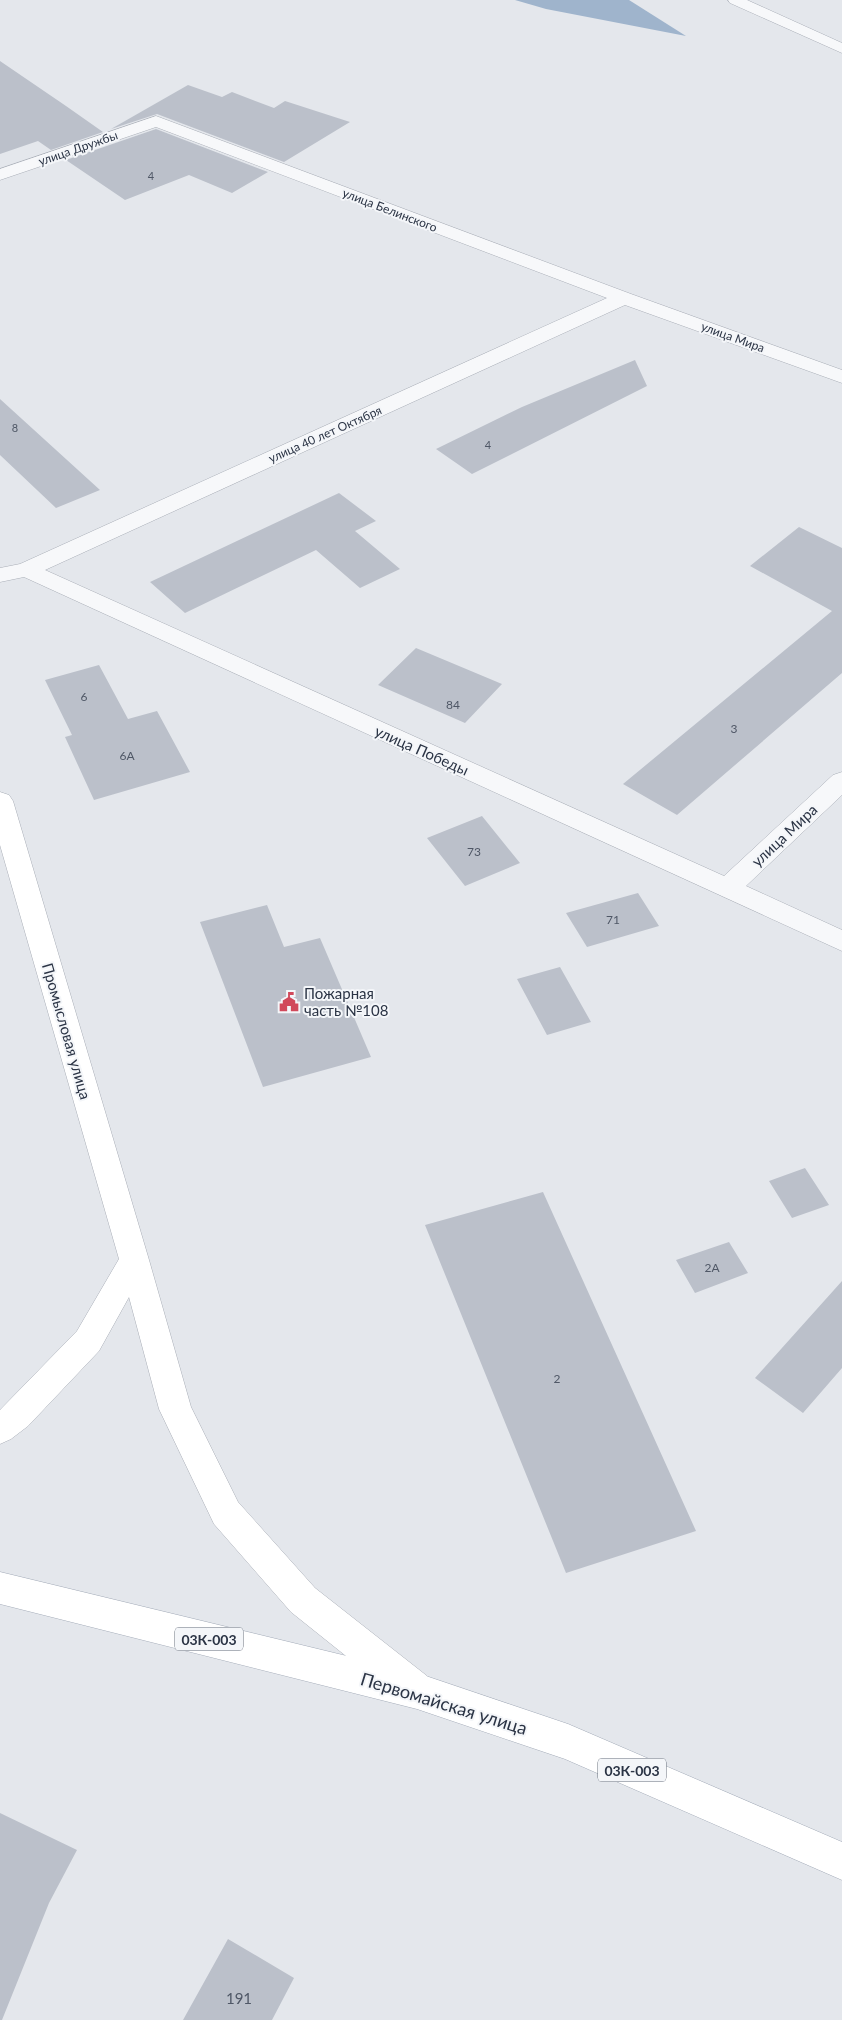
<svg xmlns="http://www.w3.org/2000/svg" width="842" height="2020" font-family="Lato,sans-serif">
  <rect width="100%" height="100%" fill="#e4e7ec"/>
  <!-- water -->
  <path fill="#9fb4cc" d="M515 0H629L686 36 546 9Z"/>
  <!-- building -->
  <path fill="#bbc0ca" d="M0 61 66 106 103 132 51 150 38 141 0 154Z
    M188 85 222 97 232 92 274 108 285 101 350 122 284 162 157 114 111 129Z
    M156 129 268 172 232 193 189 175 125 200 66 160Z
    M635 360 647 386 472 474 436 449 522 407Z
    M0 399 100 490 56 508 0 455Z
    M339 493 376 521 355 531 400 569 360 588 316 550 185 613 150 582Z
    M799 527 842 548V673L677 815 623 784 832 611 750 566Z
    M416 648 502 684 465 723 378 685Z
    M99 665 128 719 157 711 190 772 94 800 65 737 72 735 45 680Z
    M482 816 520 863 465 886 427 838Z
    M638 893 659 926 587 947 566 913Z
    M267 905 284 947 320 938 371 1057 263 1087 200 922Z
    M560 967 591 1022 547 1035 517 979Z
    M805 1168 829 1205 792 1218 769 1181Z
    M543 1192 696 1531 566 1573 425 1225Z
    M729 1242 748 1273 695 1293 676 1260Z
    M842 1281V1368L803 1413 755 1378Z
    M0 1813 77 1850 49 1903 2 2020H0Z
    M228 1939 294 1978 272 2020H183Z"/>
  <g fill="none" stroke-linecap="round" stroke-linejoin="round">
    <defs>
      <path id="service" d="M728 0H747L842 43V53L730 3Z"/>
      <path id="minor" d="M156 116 631 294 842 370V383L625 305 45 570 724 876 833 775 842 772V795L746 886 842 930V951L24 577 0 582V568L20 564 607 298 156 127 0 180V169Z"/>
      <path id="secondary" d="M0 792 9 795 13 801 149 1260 191 1407 238 1502 315 1588 427 1676 432 1688 427 1700 414 1705 401 1700 291 1612 214 1524 159 1409 129 1297 99 1351 28 1426 11 1439 0 1444V1410L77 1331 119 1259 0 845Z"/>
      <path id="primary" d="M0 1572 417 1673 568 1724 842 1842V1880L565 1759 417 1709 0 1604Z"/>
    </defs>
    <!-- service casing -->
    <use href="#service" stroke="#a9aeb7" stroke-width="1"/>
    <!-- minor casing -->
    <use href="#minor" stroke="#a9aeb7" stroke-width="1"/>
    <!-- secondary casing -->
    <use href="#secondary" stroke="#a9aeb7" stroke-width="1"/>
    <!-- primary casing -->
    <use href="#primary" stroke="#a3abb8" stroke-width="1"/>
    <!-- service -->
    <use href="#service" fill="#f7f8fa" fill-rule="evenodd"/>
    <!-- minor -->
    <use href="#minor" fill="#f7f8fa" fill-rule="evenodd"/>
    <!-- secondary -->
    <use href="#secondary" fill="#fff" fill-rule="evenodd"/>
    <!-- primary -->
    <use href="#primary" fill="#fff" fill-rule="evenodd"/>
  </g>
  <!-- icons -->
  <defs>
    <symbol id="civic-bare" viewBox="-9 -9 18 18"><path d="M-.6-6.5H3V-4.5H.6V-3L4-1V1h2V6H-6V1h2V-1L-.6-3ZM-1.2 2.5V6h2.4V2.5Z" fill="#d1495b" stroke="#f4f6f9" stroke-width="2.5" paint-order="stroke"/></symbol>
  </defs>
  <g fill-rule="evenodd">
    <use href="#civic-bare" x="275" y="988" width="28" height="28"/>
  </g>
  <g text-anchor="middle" dominant-baseline="central" stroke-width="4" stroke-linejoin="round" paint-order="stroke">
    <!-- far-number labels -->
    <g font-size="11" fill="#4f5766">
      <text x="151" y="175">4</text>
      <text x="15" y="427">8</text>
      <text x="488" y="444">4</text>
    </g>
    <!-- far-street labels -->
    <g font-size="12" fill="#2b3445" stroke="#f4f6f9">
      <text transform="translate(78 148) rotate(-19)">улица Дружбы</text>
      <text transform="translate(390 210) rotate(21)">улица Белинского</text>
      <text transform="translate(733 337) rotate(20)">улица Мира</text>
      <text transform="translate(325 434) rotate(-24)">улица 40 лет Октября</text>
    </g>
    <!-- number labels -->
    <g font-size="12" fill="#4f5766">
      <text x="84" y="696">6</text>
      <text x="453" y="704">84</text>
      <text x="734" y="728">3</text>
      <text x="127" y="755">6А</text>
      <text x="474" y="851">73</text>
      <text x="613" y="919">71</text>
      <text x="712" y="1267">2А</text>
      <text x="557" y="1378">2</text>
    </g>
    <!-- shield labels -->
    <g fill="#f4f6f9" stroke="#676e7b" stroke-width="1">
      <rect x="175" y="1627.5" width="68" height="23" rx="4"/>
      <rect x="598" y="1758.5" width="68" height="23" rx="4"/>
    </g>
    <g font-size="14" font-weight="bold" fill="#2b3445">
      <text x="209" y="1639">03К-003</text>
      <text x="632" y="1770">03К-003</text>
    </g>
    <!-- street labels -->
    <g font-size="15" fill="#2b3445" stroke="#f4f6f9">
      <text transform="translate(422 750) rotate(24)">улица Победы</text>
      <text transform="translate(784 835) rotate(-43)">улица Мира</text>
      <text transform="translate(67 1031) rotate(74)">Промысловая улица</text>
    </g>
    <!-- poi labels -->
    <g font-size="15" fill="#2b3445" stroke="#f4f6f9" text-anchor="start">
      <text x="304" y="993">Пожарная<tspan x="304" dy="17">часть №108</tspan></text>
    </g>
    <!-- near-number labels -->
    <g font-size="15" fill="#4f5766">
      <text x="239" y="1998">191</text>
    </g>
    <!-- near-street labels -->
    <g font-size="18" fill="#2b3445" stroke="#f4f6f9">
      <text transform="translate(444 1703) rotate(17)">Первомайская улица</text>
    </g>
  </g>
</svg>
